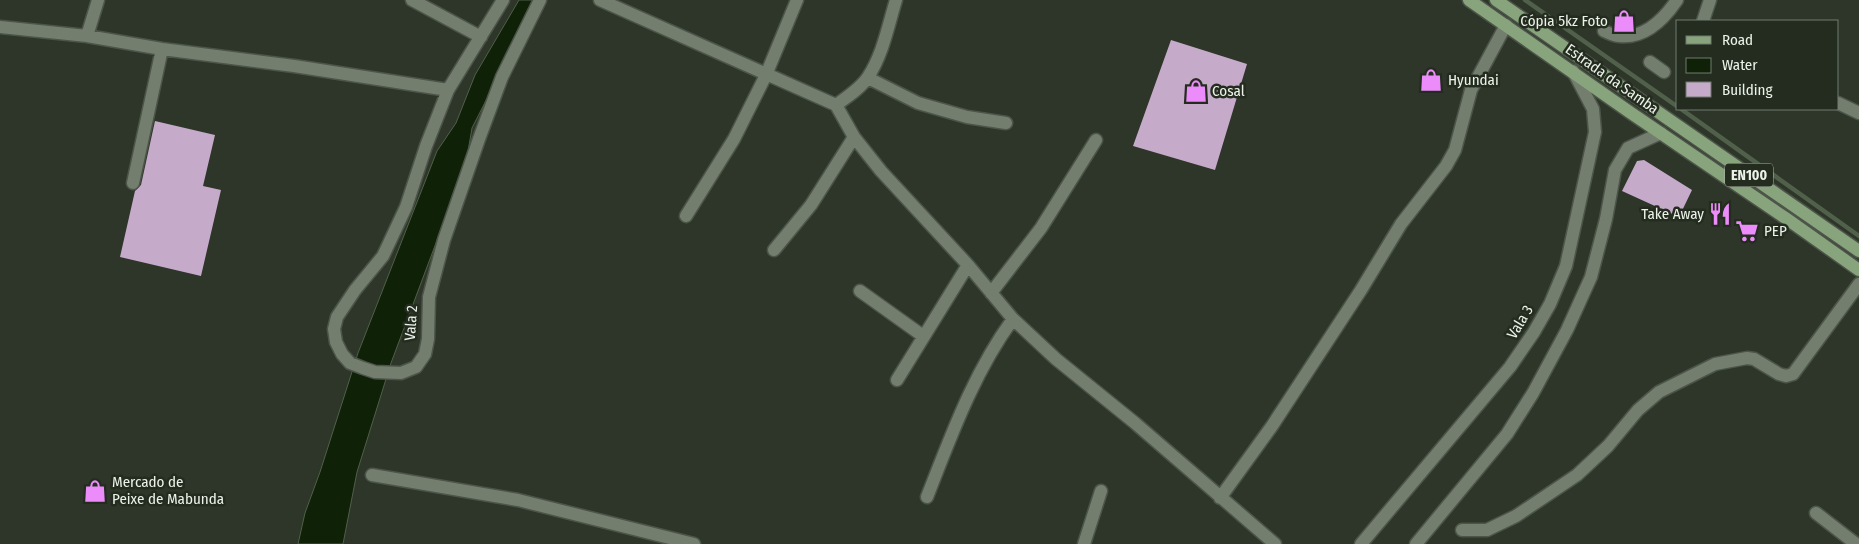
<svg xmlns="http://www.w3.org/2000/svg" width="1859" height="544" font-family="'Fira Sans Condensed',sans-serif">
  <rect width="100%" height="100%" fill="#2d3629"/>
  <!-- water -->
  <path fill="#0f2106" stroke="#51604a" d="M519 0H537L472 128 466 163 391 363 357 472 343 544H298L305 513 320 472 358 353 437 151 456 123 475 75Z"/>
  <g fill="none" stroke-linecap="round" stroke-linejoin="round">
    <!-- stream -->
    <path stroke="#51604a" stroke-width="4.5" d="M1525 0 1678 107
      M1681 109 1859 236"/>
  </g>
  <!-- building -->
  <path fill="#c6aaca" d="M1171 40 1247 64 1215 170 1133 146Z
    M155 121 215 135 203 186 221 190 201 276 120 257 135 191 141 185Z
    M1644 160 1692 190 1679 217 1622 191 1637 161Z"/>
  <g fill="none" stroke-linecap="round" stroke-linejoin="round">
    <defs>
      <path id="minor" d="M412 0 481 37
        M503 0 448 90 426 146 406 207 383 256 355 290 337 317 334 329 336 342 342 354 350 363 363 368 375 372 401 373 416 367 425 354 428 339 429 297 444 240 479 139 502 77 540 0
        M600 0 836 105 854 137 881 171 968 265 1013 319 1056 359 1135 423 1275 544
        M1703 21 1710 0
        M0 27 87 36 162 49 294 66 448 90
        M1604 31C1609 33 1614 36 1619 36 1645 39 1664 19 1677 0
        M87 36 98 0
        M1650 62 1664 72
        M868 78 918 103 967 117 1006 123
        M1838 103 1859 113
        M836 105C847 97 861 88 868 77 883 54 888 26 896 0
        M133 183 162 49
        M686 216 734 139 766 75 797 0
        M774 250 811 205 854 137
        M860 291 923 336
        M991 293 1041 228 1096 140
        M897 380 968 265
        M372 475 518 500 694 544
        M927 497C951 436 974 372 1013 319
        M1220 498 1272 426 1361 290 1401 224 1446 166 1455 150 1471 90 1506 25
        M1816 513 1856 544
        M1462 530H1487L1516 516 1577 475 1608 446 1638 410 1659 392 1715 364 1747 358 1754 359 1779 374 1786 376 1793 374 1859 284
        M1084 544 1101 491
        M1361 544 1510 367 1534 332 1550 304 1566 266 1595 132 1593 109 1573 71
        M1416 544 1507 434 1533 393 1567 330 1591 277 1606 219 1615 170 1628 148 1661 133"/>
      <path id="major" d="M1469 0 1631 113 1787 219 1859 270
        M1496 0 1859 251"/>
    </defs>
    <!-- minor casing -->
    <use href="#minor" stroke="#4d5449" stroke-width="15"/>
    <!-- major casing -->
    <use href="#major" stroke="#4d5449" stroke-width="15"/>
    <!-- minor -->
    <use href="#minor" stroke="#737e6f" stroke-width="12"/>
    <!-- major -->
    <use href="#major" stroke="#87a47c" stroke-width="12"/>
  </g>
  <!-- icons -->
  <defs>
    <symbol id="shop-bare" viewBox="-9 -9 18 18"><path d="M-5-2.5h2.3a2.7 3.5 0 0 1 5.4 0H5L5.5 6h-11ZM-1.5-2.5h3a1.5 2.3 0 0 0-3 0Z" fill="#ec8cfa" stroke="#232c1f" stroke-width="2.5" paint-order="stroke"/></symbol>
    <symbol id="restaurant-bare" viewBox="-9 -9 18 18"><path d="M-5-6h1v4h1v-4h1v4h1v-4h1v5L-1.5 .5V6h-2V.5L-5-1ZM5-6V6H3V1.5H1.5Q1.5-4 5-6Z" fill="#ec8cfa" stroke="#232c1f" stroke-width="2.5" paint-order="stroke"/></symbol>
    <symbol id="supermarket-bare" viewBox="-9 -9 18 18"><path d="M-6-5.5h2.5l.6 2H6L4.5 2H-2.5L-4.4-4H-6ZM-1.5 3.2a1.3 1.3 0 1 0 .1 0ZM3 3.2a1.3 1.3 0 1 0 .1 0Z" fill="#ec8cfa" stroke="#232c1f" stroke-width="2.5" paint-order="stroke"/></symbol>
  </defs>
  <g fill-rule="evenodd">
    <use href="#shop-bare" x="1608" y="5" width="32" height="32"/>
    <use href="#shop-bare" x="1415" y="64" width="32" height="32"/>
    <use href="#shop-bare" x="1180" y="75" width="32" height="32"/>
    <use href="#restaurant-bare" x="1704" y="198" width="32" height="32"/>
    <use href="#supermarket-bare" x="1731" y="215" width="32" height="32"/>
    <use href="#shop-bare" x="79" y="475" width="32" height="32"/>
  </g>
  <g text-anchor="middle" dominant-baseline="central" stroke-width="5" stroke-linejoin="round" paint-order="stroke">
    <!-- shield labels -->
    <rect fill="#232c1f" stroke="#b0b7ac" stroke-width="1" x="1725" y="163.5" width="48" height="23" rx="4"/>
    <g font-size="14" font-weight="bold" fill="#ecf2e9">
      <text x="1749" y="175">EN100</text>
    </g>
    <!-- poi labels -->
    <g font-size="15" fill="#ecf2e9" stroke="#232c1f" text-anchor="start">
      <text x="1608" y="21" text-anchor="end">Cópia 5kz Foto</text>
      <text x="1448" y="80">Hyundai</text>
      <text x="1212" y="91">Cosal</text>
      <text x="1704" y="214" text-anchor="end">Take Away</text>
      <text x="1764" y="231">PEP</text>
      <text x="112" y="482">Mercado de<tspan x="112" dy="17">Peixe de Mabunda</tspan></text>
    </g>
    <!-- street labels -->
    <g font-size="15" fill="#ecf2e9" stroke="#232c1f">
      <text transform="translate(1612 79) rotate(35)">Estrada da Samba</text>
      <text transform="translate(1520 322) rotate(-59)">Vala 3</text>
      <text transform="translate(411 323) rotate(-86)">Vala 2</text>
    </g>
  </g>
  <!-- legend -->
  <rect x="1676" y="20" width="162" height="90" fill="#232c1f" stroke="#737b70"/>
  <rect x="1686" y="36" width="25" height="8" fill="#87a47c" stroke="#737b70"/>
  <text x="1722" y="45" font-size="15" fill="#ecf2e9">Road</text>
  <rect x="1686" y="58" width="25" height="15" fill="#0f2106" stroke="#737b70"/>
  <text x="1722" y="70" font-size="15" fill="#ecf2e9">Water</text>
  <rect x="1686" y="82" width="25" height="15" fill="#c6aaca" stroke="#737b70"/>
  <text x="1722" y="95" font-size="15" fill="#ecf2e9">Building</text>
</svg>
